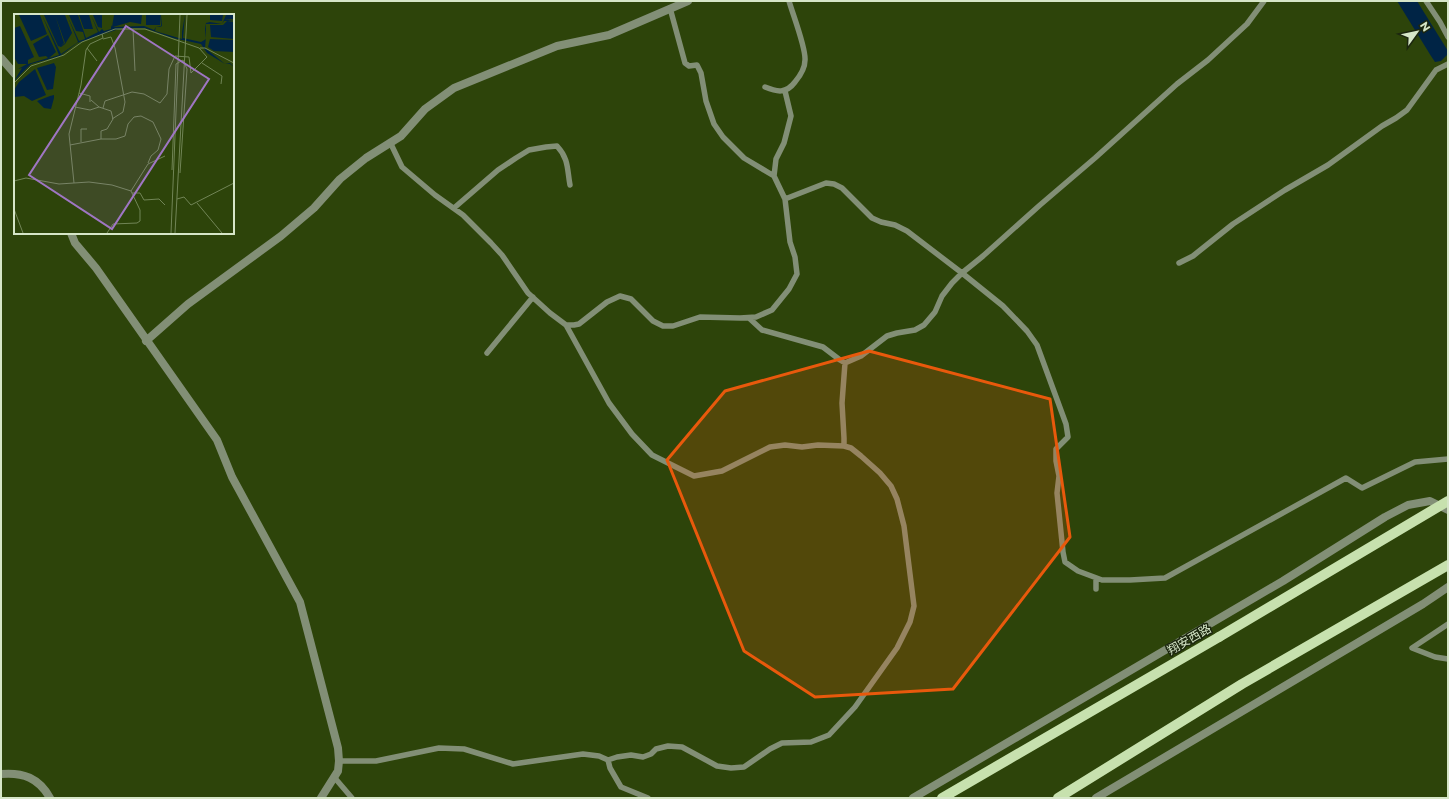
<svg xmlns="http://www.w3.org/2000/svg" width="1449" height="799" font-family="Montserrat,'Noto Sans SC',sans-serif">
  <rect width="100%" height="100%" fill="#2d440a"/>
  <!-- water -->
  <path fill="#002445" d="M1397 1H1417L1448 51 1447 55 1441 61 1435 62 1431 56Z"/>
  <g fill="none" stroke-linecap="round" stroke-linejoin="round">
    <!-- lane -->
    <path stroke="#828f76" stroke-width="5.5" d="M1426 1 1440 22 1448 37
      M670 8 685 63 689 66 697 65 701 73 706 101 714 124 723 137 744 158 774 176
      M765 87C777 92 786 94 795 82 800 76 805 69 805 60 806 48 793 15 789 1
      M390 142 402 167 435 195 463 215 491 243 502 255 528 293 550 313 566 325H574L579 324 607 302 620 296 631 299 653 321 663 326H673L700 317 740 318 756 317 772 310 789 289 797 274 795 257 790 242 785 199 774 176 776 159 784 143 791 116 785 91
      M785 199 826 183 834 184 842 188 872 218 881 222 895 225 907 231 962 273 1003 306 1027 331 1037 345 1066 424 1068 437 1056 449V461L1059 476 1057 493 1063 552 1065 562 1078 571 1102 580H1130L1165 578 1346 478 1362 488 1415 462 1448 459
      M454 208 498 170 516 158 529 150 546 147 557 146C569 159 567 169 570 185
      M1179 263 1193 256 1233 224 1285 190 1328 165 1382 126 1396 118 1407 110 1436 70 1448 64
      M749 318 762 330 823 347 840 360 845 363 861 356 887 336 897 333 915 330 924 325 935 312 942 296 952 283 962 273 983 256 1040 205 1095 158 1177 84 1208 60 1247 24 1264 1
      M566 325 609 403 632 434 652 455 694 476 722 471 770 447 785 445 802 447 818 445 844 446 851 448 861 456 880 473 891 486 897 499 904 526 914 606 910 622 897 648 855 707 829 735 811 742 782 743 770 749 744 767 731 768 717 766 682 747 668 746 656 749 651 754 643 757 631 755 617 757 608 760
      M487 353 533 297
      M844 446V438L842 403 845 363
      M1096 578V589
      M1448 624 1412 648 1435 657 1448 659
      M339 761H376L439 748 464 749 513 764 583 754 599 756 608 760 610 768 621 787 648 798
      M334 777 352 798"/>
    <!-- street -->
    <path stroke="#828f76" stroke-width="8" d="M1 58 15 74
      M71 233 75 243 96 268 217 440 232 477 300 602 338 748 339 761 338 771 321 798
      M146 341 188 304 281 236 314 208 340 179 366 158 401 136 425 109 454 88 557 46 609 35 688 1
      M1 774C23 772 39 778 50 798
      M913 798 1283 581 1385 517 1408 505 1430 501 1448 510
      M1096 798 1423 604 1448 587"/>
    <!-- primary -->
    <path stroke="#c7e1ae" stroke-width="10" d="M942 798 1219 637
      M1058 798 1242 684 1448 565"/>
    <!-- primary-bridge -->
    <path stroke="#c7e1ae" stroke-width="10" d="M1219 637 1448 501"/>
  </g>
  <!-- marked area -->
  <path fill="#e8590c" fill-opacity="0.2" stroke="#e8590c" stroke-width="3" stroke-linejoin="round" d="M869 351 1050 399 1070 537 953 689 815 697 744 651 667 460 725 391Z"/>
  <g text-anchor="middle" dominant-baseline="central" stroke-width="3" stroke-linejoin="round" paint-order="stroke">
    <!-- street labels -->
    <g font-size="12" fill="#d6e6c8" stroke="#1c270f">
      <text transform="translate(1189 639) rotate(-30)">翔安西路</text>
    </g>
  </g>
  <!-- overview -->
  <g transform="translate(14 14)">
    <rect width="220" height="220" fill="#2d440a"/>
    <path d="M5 1H26L33 20 17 27ZM28 1 47 40 64 28 53 1 65 27 71 25 69 18 62 17 55 1H64L72 24 84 18 77 1 85 18 88 15 90 17 97 15V11L98 13 100 1H128L127 10 116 8 99 13 130 12 140 16 142 13 147 12 148 1V12L146 13H142L141 17 168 25V18L171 1 169 24 187 28 192 25 191 15 192 9 196 8 208 10 212 1H220V5L210 6H214L220 7H210L208 10H192V23L191 34 211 50 216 49 220 53 216 50H211L193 39 187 30 159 24 131 14H108L63 29 46 42 17 50 0 67 8 54 4 55 0 46 4 55 13 50H4L0 43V14L6 12 20 43 14 46V50L34 44 32 42 25 43 19 30 34 21 42 38 35 44 45 41ZM30 1H41L50 29 47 32 51 29 41 1H51L58 19 51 30 47 33 44 32ZM65 1H75L79 15H70ZM79 1H88V14L84 13ZM132 1H147L146 11H132ZM196 1H209L208 7 196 6ZM213 7 220 8V25L197 23 196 11H209ZM196 25 220 26V38L200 37 194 33ZM40 49 42 53 39 75 33 76 23 54ZM21 55 32 81 18 87 10 82 0 83V76L5 68ZM36 82 40 81V84L37 95 30 94 23 87Z" fill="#002445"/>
    <path fill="none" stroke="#718556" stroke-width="1" d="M89 25 97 23 101 34 111 88 109 98 98 105M73 34 83 47M186 34H191L220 49M188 49 208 62 207 70M0 69 17 52 50 41 68 28 101 15H119L121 57M65 79 76 82V88M61 93 76 96 85 93M89 94 91 87 118 78 130 80 146 89 153 80 155 55 161 42 175 43 177 59 193 43 185 34 131 15H119M87 125H102L111 122 114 110 120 103 127 102 139 108 147 125 144 136 137 142 134 149M67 128V115H73M56 131 87 125V117L93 115 99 105 97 97 85 93 77 86M158 156 162 50 169 46 173 55 166 159M0 167 12 164 45 170 75 168 98 171 117 177 126 196V207L123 209 99 210 93 219M60 169 55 120 67 71 72 36 76 30 89 24 88 20M117 177 134 150 151 142M118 179H126L130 186 145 185 151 191M163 185 170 183 177 191 220 169M183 189 208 219M0 195 9 219M157 219 166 1M161 219 173 1"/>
    <path fill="#9f76c3" fill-opacity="0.15" stroke="#9f76c3" stroke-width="2" d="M112 12 195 65 98 215 15 161Z"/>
    <rect width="220" height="220" fill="none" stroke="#d6e6c8" stroke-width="2"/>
  </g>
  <!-- border -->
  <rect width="1449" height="799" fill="none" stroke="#d6e6c8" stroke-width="4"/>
  <!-- north arrow -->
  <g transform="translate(1417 32) rotate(57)" stroke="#1c270f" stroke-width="3" paint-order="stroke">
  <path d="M0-3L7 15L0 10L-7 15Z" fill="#d6e6c8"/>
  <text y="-6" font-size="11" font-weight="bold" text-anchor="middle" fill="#d6e6c8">N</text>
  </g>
</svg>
